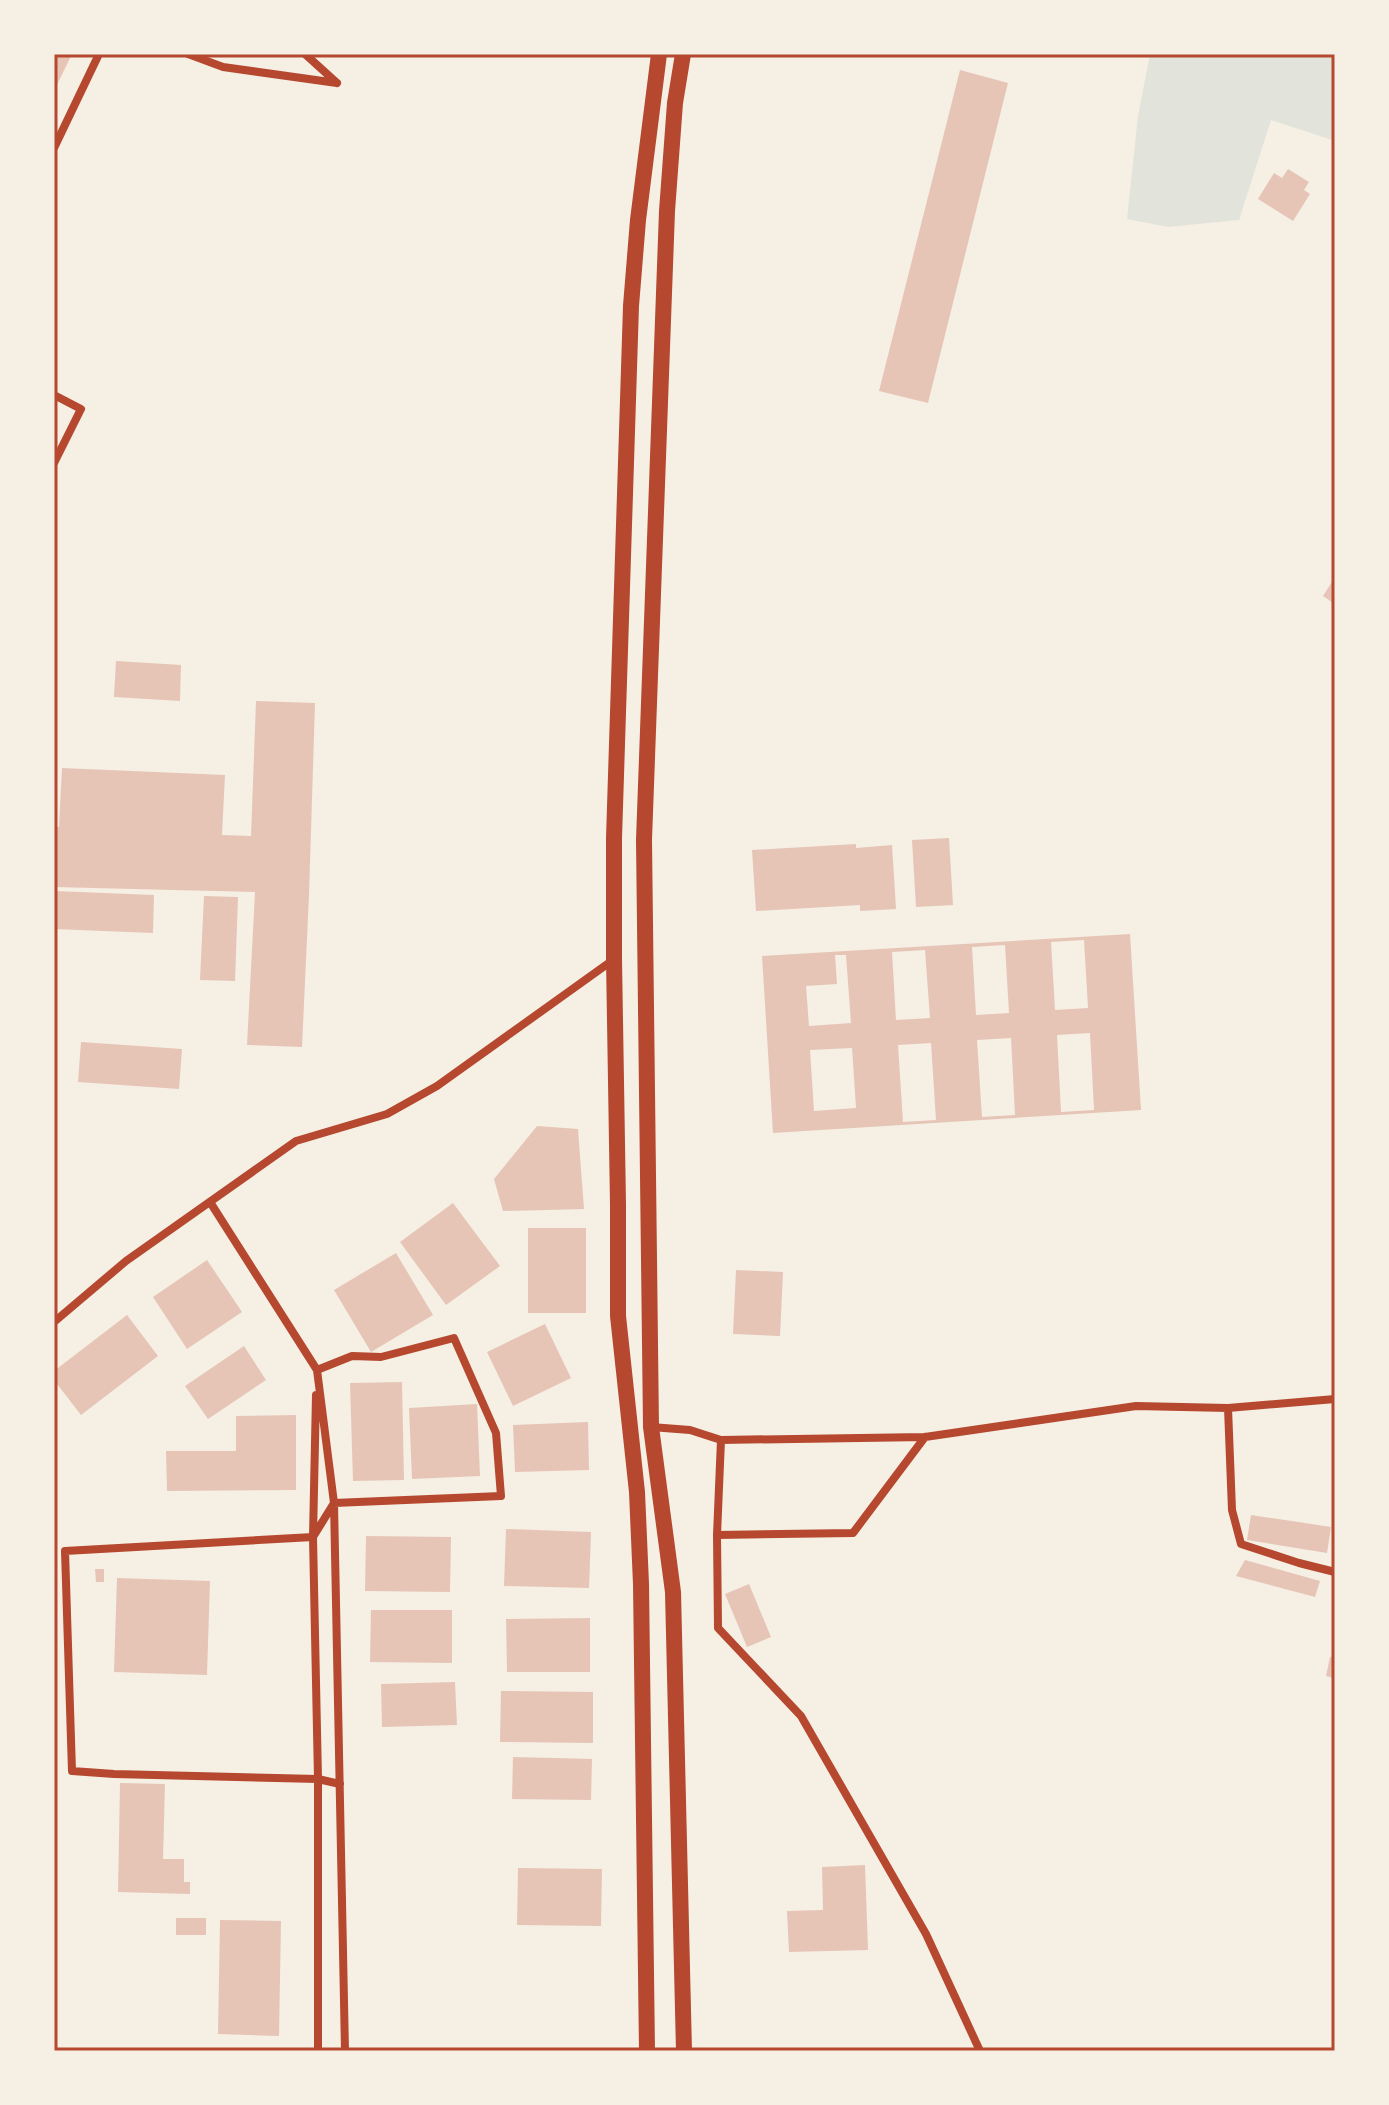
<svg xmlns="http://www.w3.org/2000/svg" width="1389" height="2105" font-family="'Varela Round',sans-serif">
  <rect width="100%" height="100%" fill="#f6efe4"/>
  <!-- green -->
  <path fill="#e2e4dc" d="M1150 54H1335V141L1271 120 1239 220 1168 227 1127 219 1138 116Z"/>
  <!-- building -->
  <path fill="#e6c5b7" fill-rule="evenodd" d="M54 54H72L54 91Z
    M960 70 1008 83 928 403 879 391Z
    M1288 169 1309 182 1304 190 1310 194 1293 221 1258 199 1274 173 1282 178Z
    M1335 577V604L1323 596Z
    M116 661 181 665 180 701 114 697Z
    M256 701 315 703 309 895 302 1047 247 1045 255 892 54 887V827H59L62 768 225 775 222 835 251 836Z
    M949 838 953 905 916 907 912 840Z
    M856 844V848L892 845 896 909 860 911V905L756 911 752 850Z
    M54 891 154 895 153 933 54 929Z
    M204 896 238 897 235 981 200 980Z
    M1130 934 1141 1110 773 1133 762 956ZM1084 940 1088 1008 1055 1010 1051 942ZM1005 945 1009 1013 976 1015 972 947ZM925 950 930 1018 896 1020 892 952ZM835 955H846L851 1023 809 1026 806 986 837 984ZM1090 1033 1094 1110 1061 1112 1057 1035ZM1011 1038 1015 1115 982 1117 977 1040ZM931 1043 936 1120 903 1122 898 1045ZM852 1048 856 1108 814 1111 810 1050Z
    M81 1042 182 1049 179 1089 78 1082Z
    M537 1126 578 1129 584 1209 503 1211 494 1179Z
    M453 1203 500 1266 446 1305 400 1242Z
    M528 1228H586V1313H528Z
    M396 1253 433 1315 371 1352 334 1290Z
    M207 1260 242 1312 187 1349 153 1297Z
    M736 1270 783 1272 780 1336 733 1334Z
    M127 1315 158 1356 81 1415 54 1380V1371Z
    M545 1324 571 1378 513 1406 487 1352Z
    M244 1346 266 1380 208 1419 185 1386Z
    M402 1382 404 1480 353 1481 350 1383Z
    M477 1404 480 1476 412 1479 409 1408Z
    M296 1415V1490L167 1491 166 1451H236V1416Z
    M588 1422 589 1470 515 1472 513 1425Z
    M1251 1515 1331 1527 1327 1553 1247 1540Z
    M506 1529 591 1532 589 1588 504 1586Z
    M366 1536 451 1537 450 1592 365 1591Z
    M1245 1560 1320 1581 1315 1597 1236 1576Z
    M95 1569H104V1582H96Z
    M117 1578 210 1581 207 1675 114 1672Z
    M749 1584 771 1637 747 1647 725 1594Z
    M371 1610H452V1663L370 1662Z
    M590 1618V1672H507L506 1619Z
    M1330 1657 1335 1658V1678L1326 1676Z
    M455 1682 457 1725 382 1727 381 1684Z
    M501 1691 593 1692V1743L500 1742Z
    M513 1757 592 1759 591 1800 512 1799Z
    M120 1783 165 1784 163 1859H184V1882H190V1894L118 1892Z
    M865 1865 868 1950 789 1952 787 1911 823 1910 822 1867Z
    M518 1868 602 1869 601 1926 517 1925Z
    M176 1918H206V1935H176Z
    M220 1920 281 1921 279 2036 218 2034Z"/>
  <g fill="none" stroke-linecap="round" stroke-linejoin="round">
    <!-- minor -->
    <path stroke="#b5482f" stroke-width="8" d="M188 54 223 67 337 83
      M305 54 337 83
      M54 148 99 54
      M54 395 81 409 54 463
      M210 1202 317 1370 334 1503 345 2051
      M54 1322 126 1261 296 1141 387 1114 437 1086 613 960
      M317 1370 352 1356 381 1357 454 1338 496 1433 501 1496 334 1503 313 1537 65 1551 72 1771 114 1774 318 1779 340 1784
      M316 1395 313 1537 318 1779V2051
      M1228 1408 1232 1510 1241 1544 1299 1563 1335 1572
      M651 1427 690 1430 721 1440 717 1535 853 1533 925 1437
      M721 1440 925 1437 1136 1406 1228 1408 1335 1399
      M717 1535 718 1628 801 1716 926 1934 980 2051"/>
    <!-- trunk -->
    <path stroke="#b5482f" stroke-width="16" d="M683 54 675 103 667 211 644 840 651 1427 673 1592 684 2051
      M647 2051 641 1584 637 1492 618 1316V1204L614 959V838L631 306 638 220 659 54"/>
  </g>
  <!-- border -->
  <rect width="1389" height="2105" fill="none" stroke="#f6efe4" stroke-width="112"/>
  <rect x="56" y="56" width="1277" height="1993" fill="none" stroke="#b5482f" stroke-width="3"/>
</svg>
